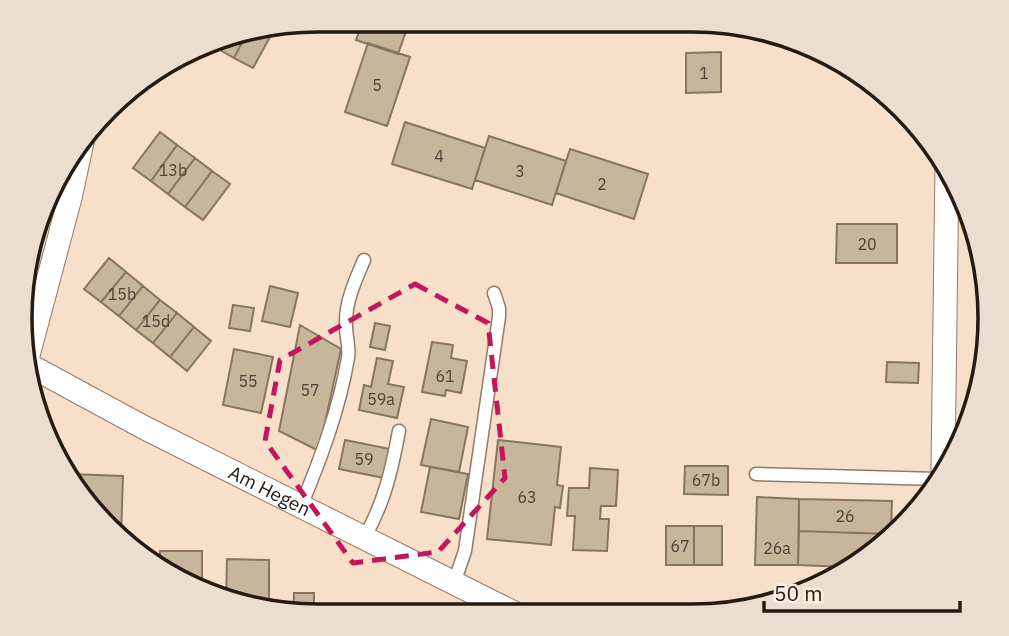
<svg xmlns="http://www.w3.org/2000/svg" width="1009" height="636" font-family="'IBM Plex Sans',sans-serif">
  <rect width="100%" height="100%" fill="#f8dfc9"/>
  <!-- building -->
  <path fill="#c7b59c" stroke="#87765f" stroke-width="2" d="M363 20H410L398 54 356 40Z
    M276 26 253 68 234 58 248 31Z
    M248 31 234 58 215 47 222 35Z
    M368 43 410 57 387 126 345 112Z
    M721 52V92L686 93V53Z
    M405 122 485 148 472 189 392 164Z
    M160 132 177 145 151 181 133 168Z
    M489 136 566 161 552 205 475 180Z
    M177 145 195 158 168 194 151 181Z
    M570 149 648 174 634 219 556 193Z
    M195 158 212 171 185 207 168 194Z
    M212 171 230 184 203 220 185 207Z
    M837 224H897V263H836Z
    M109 258 126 272 101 302 84 289Z
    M126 272 143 286 119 316 101 302Z
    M143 286 160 300 136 330 119 316Z
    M270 286 298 293 290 327 262 321Z
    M160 300 177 313 153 343 136 330Z
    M233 305 254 308 250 331 229 328Z
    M177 313 194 327 170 357 153 343Z
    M375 323 390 326 385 350 370 347Z
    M300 325 341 349 319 451 279 431Z
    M194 327 211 341 187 371 170 357Z
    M432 342 453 345 451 358 467 361 461 393 446 390 445 396 422 392Z
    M234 349 273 357 261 413 223 405Z
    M377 358 393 361 388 384 404 387 397 418 359 410 364 385 371 387Z
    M887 362 919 363 918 383 886 382Z
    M431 419 468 427 459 472 421 465Z
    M345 440 390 449 384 478 339 469Z
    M498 440 561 447 557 485 563 486 560 508 555 507 551 545 487 539Z
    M685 466H728V495L684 494Z
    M430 467 468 474 459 519 421 512Z
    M590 468 618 470 616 506H601L600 519H609L607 551 573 550 575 516H567L569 488H589Z
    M70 474 123 476 121 538 70 484Z
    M757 497 799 499 798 565H755Z
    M799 499 892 501 891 531 887 534 799 531Z
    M666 526H694V565H666Z
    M694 526H722V565H694Z
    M799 531 887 534 847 567 798 565Z
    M160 551H202V593L160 569Z
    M227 559 269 560V611L226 600Z
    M294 593H314V614H293Z"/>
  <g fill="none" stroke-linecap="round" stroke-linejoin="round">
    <defs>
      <path id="service" d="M756 474 938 479
        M301 506C321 458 339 410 348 358 350 346 345 334 346 321 346 300 356 279 364 260
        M364 538C384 504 392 469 399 431
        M454 583 465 551 499 317V308L494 293"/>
      <g id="minor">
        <path id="s1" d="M25 363 143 427 518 615"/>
        <path d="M26 363 70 198 84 133"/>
        <path d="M943 469 947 166"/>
      </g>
    </defs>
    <!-- service casing -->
    <use href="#service" stroke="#917b67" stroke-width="15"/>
    <!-- minor casing -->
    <use href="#minor" stroke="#917b67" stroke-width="25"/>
    <!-- service -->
    <use href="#service" stroke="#fff" stroke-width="12"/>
    <!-- minor -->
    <use href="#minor" stroke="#fff" stroke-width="23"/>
  </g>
  <!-- marked area -->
  <path fill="none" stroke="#c2185b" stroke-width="5" stroke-dasharray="14 9" stroke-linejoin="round" d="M415 284 488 323 505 478 438 552 353 563 265 441 280 360Z"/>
  <g text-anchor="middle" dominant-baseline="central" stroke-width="7" stroke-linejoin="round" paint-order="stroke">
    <!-- number labels -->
    <g font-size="16" fill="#4d4235">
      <text x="704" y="73">1</text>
      <text x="377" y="85">5</text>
      <text x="439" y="156">4</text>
      <text x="173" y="170">13b</text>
      <text x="520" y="171">3</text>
      <text x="602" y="184">2</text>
      <text x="867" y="244">20</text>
      <text x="122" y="294">15b</text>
      <text x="156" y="321">15d</text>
      <text x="445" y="376">61</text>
      <text x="248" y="381">55</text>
      <text x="310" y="390">57</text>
      <text x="381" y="399">59a</text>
      <text x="364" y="459">59</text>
      <text x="706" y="480">67b</text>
      <text x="527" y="497">63</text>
      <text x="845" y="516">26</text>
      <text x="680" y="546">67</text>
      <text x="777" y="548">26a</text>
    </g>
    <!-- street labels -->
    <g font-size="19" fill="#241b13" stroke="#fdeee1">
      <text stroke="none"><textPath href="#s1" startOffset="276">Am Hegen</textPath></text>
    </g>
  </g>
  <!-- crop -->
  <path d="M0 0H1009V636H0ZM318 32H692A286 286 0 0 1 978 318V318A286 286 0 0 1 692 604H318A286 286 0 0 1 32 318V318A286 286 0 0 1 318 32Z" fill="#ecddd1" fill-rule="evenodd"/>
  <path fill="none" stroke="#241b13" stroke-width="3.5" d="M318 32H692A286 286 0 0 1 978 318V318A286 286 0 0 1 692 604H318A286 286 0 0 1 32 318V318A286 286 0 0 1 318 32Z"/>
  <!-- scale -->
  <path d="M764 601v10h196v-10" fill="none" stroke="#241b13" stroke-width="3.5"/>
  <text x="774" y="601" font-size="21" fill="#241b13" stroke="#fdeee1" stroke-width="5" paint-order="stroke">50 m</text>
</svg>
